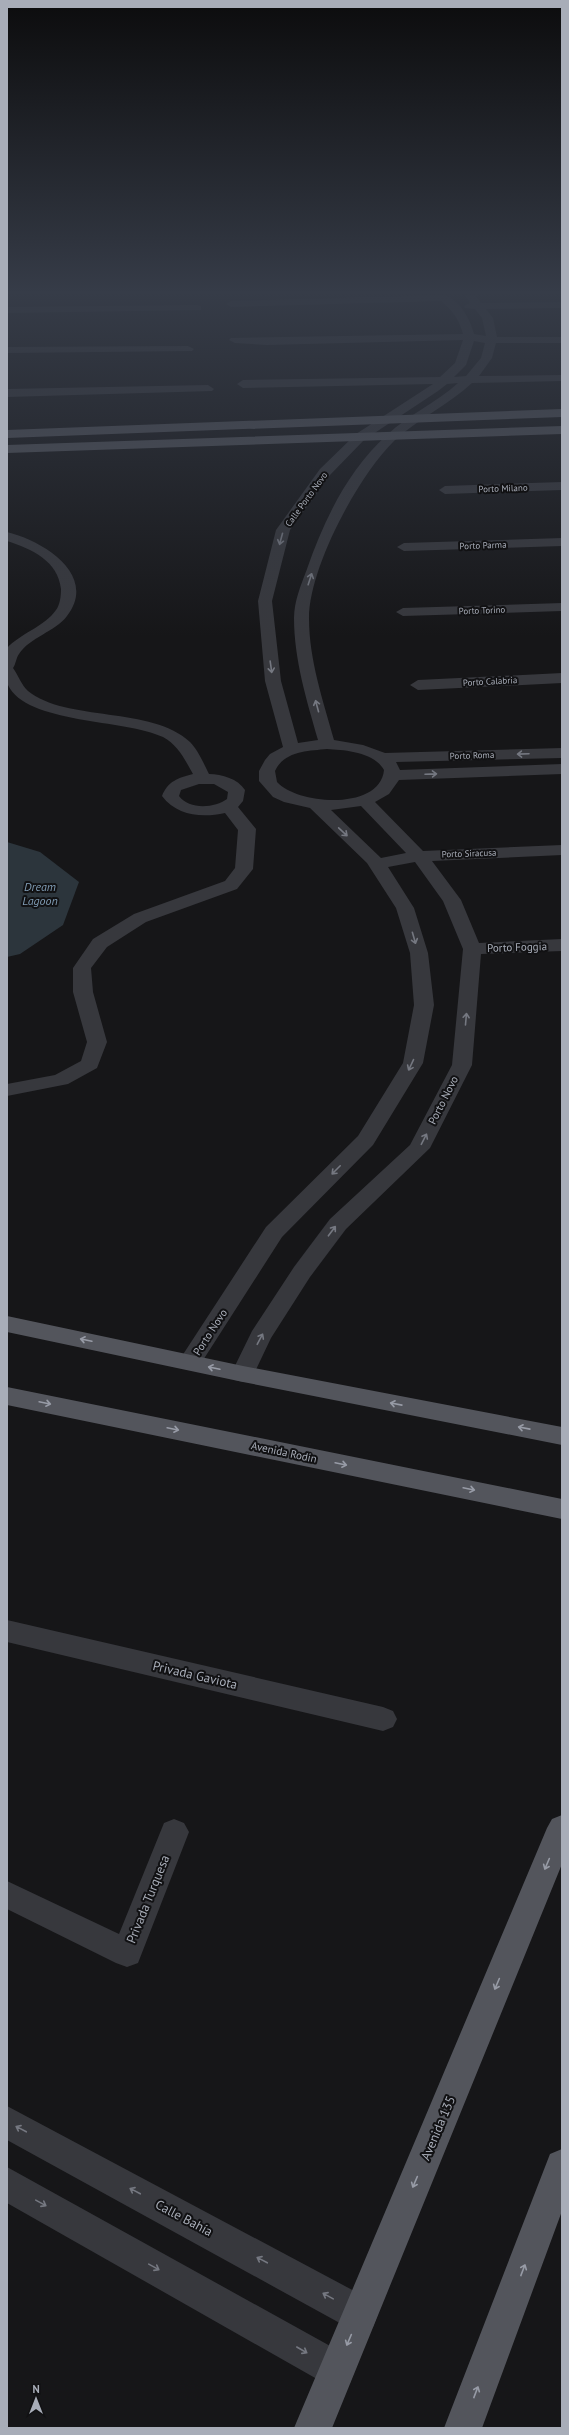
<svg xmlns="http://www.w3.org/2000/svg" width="569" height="2435" font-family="'PT Sans',sans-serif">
  <rect width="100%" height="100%" fill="#161618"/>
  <!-- water -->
  <path fill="#2c353c" d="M7 842 40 852 79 882 63 925 20 954 7 957Z"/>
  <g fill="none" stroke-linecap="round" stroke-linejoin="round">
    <!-- minor -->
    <path fill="#37383d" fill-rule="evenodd" d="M446 295C461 302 470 319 474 334L486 336 482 318 475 309 465 308 464 306 470 303 465 295H475L481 303 562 302V308L486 309 493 318 497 337H562V343H496L492 358 479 376 562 375V381L472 383C448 405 418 419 394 441 358 476 309 568 309 618 309 660 323 700 334 740L363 745 385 753 562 748V758L396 762 400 770 562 764V774L399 780 389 794 375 802 423 851 562 845V855L432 861 461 900 479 943 562 939V951L481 954 472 1065 430 1148 346 1229 310 1277 271 1338 251 1380 243 1382 235 1380 231 1374 252 1331 294 1267 330 1219 410 1145 452 1065 463 949 443 901 415 862 388 867 414 908 428 953 434 1005 423 1063 373 1145 282 1237 198 1368 190 1370 182 1368 178 1362 182 1356 266 1227 358 1136 403 1063 414 1005 410 953 396 908 367 863 310 808 284 802 273 797 259 781V771L265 760 270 754 283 747 265 681 258 601 276 530 320 469 356 434 433 384 243 388 237 384 243 380 440 377 455 363 463 340 267 345 235 343 229 340 231 338 463 334C459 319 453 311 441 301L231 307 226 304 231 301ZM474 341 485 343 481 358 466 376 454 377 466 365ZM458 383C436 403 408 415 387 435 348 470 324 520 307 569 301 585 294 601 294 618 294 660 307 701 318 740L298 743 281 681 272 601 290 530 330 475 364 440 438 391 447 384ZM327 749C345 750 374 752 384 770 380 811 298 805 277 782L275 771C284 751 308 751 327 749ZM361 806 406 853 381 858 331 810Z
      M197 305 201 306V310L7 313V307Z
      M188 346 194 349 192 351 7 353V347Z
      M208 385 214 389 212 391 7 397V389Z
      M562 482V490L445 494 439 490 445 486Z
      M7 532C41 540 99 574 67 616 55 632 30 637 19 654 16 658 16 664 13 668 18 675 22 686 28 691 66 722 152 706 190 742 198 750 204 764 209 774 222 774 238 779 245 790L243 801 238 807 256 829 253 869 237 889 146 922 107 947 91 968 93 992 107 1042 97 1068 68 1084 7 1096V1084L55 1075 81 1061 87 1042 73 992V968L93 939 134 914 225 881 235 868 238 830 225 813C202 818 177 816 162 796 168 781 178 778 193 774 185 760 178 745 163 737 125 719 26 724 8 685 4 676 7 659 7 648 21 633 44 627 56 610 60 605 61 596 61 589 58 561 32 549 7 541ZM199 784H214L228 792 227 799C215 808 189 810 179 796L181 790Z
      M562 538V546L404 551 397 547 404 543Z
      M562 603V611L403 616 396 612 403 608Z
      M562 673V683L418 690 410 685 418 680Z
      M7 1620 383 1707 393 1711 397 1719 393 1727 383 1731 7 1642Z
      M174 1819 184 1823 189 1832 138 1963 127 1967 116 1963 7 1909V1881L119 1934 164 1823Z
      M7 2106 373 2301 378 2314 373 2327 360 2332 347 2327 7 2140Z
      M7 2167 350 2357 355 2370 350 2383 337 2388 324 2383 7 2203Z"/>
    <!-- major -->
    <path fill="#53555c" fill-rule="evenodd" d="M562 409V417L7 438V430Z
      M562 426V434L7 453V445Z
      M7 1316 243 1366 562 1427V1445L243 1382 7 1332Z
      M7 1387 562 1499V1519L7 1405Z
      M562 1815V1864L332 2428H294L547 1828 552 1819Z
      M562 2149V2211L482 2428H444L550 2154Z"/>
  </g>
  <!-- one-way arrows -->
  <defs><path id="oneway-shaft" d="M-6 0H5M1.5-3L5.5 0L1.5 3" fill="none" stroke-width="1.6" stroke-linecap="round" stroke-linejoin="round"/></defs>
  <g stroke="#757881">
    <use href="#oneway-shaft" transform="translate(281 539) rotate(105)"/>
    <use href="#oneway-shaft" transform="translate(310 579) rotate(-72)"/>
    <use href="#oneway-shaft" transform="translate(271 667) rotate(82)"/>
    <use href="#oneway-shaft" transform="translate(317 706) rotate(-105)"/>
    <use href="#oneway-shaft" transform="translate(523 754) rotate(178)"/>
    <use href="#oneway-shaft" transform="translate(431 774) rotate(-2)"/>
    <use href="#oneway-shaft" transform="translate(343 832) rotate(43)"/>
    <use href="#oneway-shaft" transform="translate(414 938) rotate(74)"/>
    <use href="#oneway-shaft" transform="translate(466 1019) rotate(-85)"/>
    <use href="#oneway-shaft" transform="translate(411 1065) rotate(115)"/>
    <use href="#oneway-shaft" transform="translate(424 1139) rotate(-63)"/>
    <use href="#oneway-shaft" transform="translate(336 1170) rotate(135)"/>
    <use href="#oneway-shaft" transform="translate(332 1231) rotate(-53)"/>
    <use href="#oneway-shaft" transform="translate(260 1339) rotate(-62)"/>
    <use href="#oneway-shaft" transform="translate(21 2129) rotate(-152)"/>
    <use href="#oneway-shaft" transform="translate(135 2191) rotate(-152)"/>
    <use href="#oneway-shaft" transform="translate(41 2203) rotate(29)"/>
    <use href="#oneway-shaft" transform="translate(262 2260) rotate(-152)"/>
    <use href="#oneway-shaft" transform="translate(154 2267) rotate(29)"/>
    <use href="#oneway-shaft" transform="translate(328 2296) rotate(-151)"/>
    <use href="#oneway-shaft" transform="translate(302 2350) rotate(30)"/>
  </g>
  <g stroke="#979ba6">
    <use href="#oneway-shaft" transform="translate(86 1340) rotate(-168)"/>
    <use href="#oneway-shaft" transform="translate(214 1368) rotate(-168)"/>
    <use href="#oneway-shaft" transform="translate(45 1403) rotate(12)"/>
    <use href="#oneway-shaft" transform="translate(396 1404) rotate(-169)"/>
    <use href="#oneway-shaft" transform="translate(524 1428) rotate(-169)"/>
    <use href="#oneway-shaft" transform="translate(173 1429) rotate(12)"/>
    <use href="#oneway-shaft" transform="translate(341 1464) rotate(12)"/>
    <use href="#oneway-shaft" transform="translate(469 1489) rotate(12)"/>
    <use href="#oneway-shaft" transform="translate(547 1864) rotate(113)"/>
    <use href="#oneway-shaft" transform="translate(497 1984) rotate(113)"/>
    <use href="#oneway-shaft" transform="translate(415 2182) rotate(113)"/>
    <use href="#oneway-shaft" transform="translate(523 2270) rotate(-69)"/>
    <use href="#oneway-shaft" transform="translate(349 2340) rotate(113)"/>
    <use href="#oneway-shaft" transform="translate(476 2392) rotate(-69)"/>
  </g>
  <!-- sky -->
  <linearGradient id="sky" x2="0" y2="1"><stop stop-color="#0c0c0d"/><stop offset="0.46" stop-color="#363c48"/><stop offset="1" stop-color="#363c48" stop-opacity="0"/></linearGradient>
  <rect width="569" height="636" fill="url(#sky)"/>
  <g text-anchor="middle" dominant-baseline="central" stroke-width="4" stroke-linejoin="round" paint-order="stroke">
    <!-- far-street labels -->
    <g font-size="9" fill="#a8adb8" stroke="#111113">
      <text transform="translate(503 488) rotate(-2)">Porto Milano</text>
      <text transform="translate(306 499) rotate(-54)">Calle Porto Novo</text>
      <text transform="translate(483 545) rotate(-2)">Porto Parma</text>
      <text transform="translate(482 610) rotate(-2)">Porto Torino</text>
      <text transform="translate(490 681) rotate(-3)">Porto Calabria</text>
      <text transform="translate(472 755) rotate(-2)">Porto Roma</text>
      <text transform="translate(469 853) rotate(-2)">Porto Siracusa</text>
    </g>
    <!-- street labels -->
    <g font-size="11" fill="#a8adb8" stroke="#111113">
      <text transform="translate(517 947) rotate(-2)">Porto Foggia</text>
      <text transform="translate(443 1100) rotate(-63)">Porto Novo</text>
      <text transform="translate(210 1332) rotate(-57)">Porto Novo</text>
      <text transform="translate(284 1452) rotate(12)">Avenida Rodin</text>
    </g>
    <!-- water labels -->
    <g font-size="12" font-style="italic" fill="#7f9bb3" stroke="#111113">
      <text x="40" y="886">Dream<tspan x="40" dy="14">Lagoon</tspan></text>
    </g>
    <!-- near-street labels -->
    <g font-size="13" fill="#a8adb8" stroke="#111113">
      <text transform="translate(195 1675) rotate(13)">Privada Gaviota</text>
      <text transform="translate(148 1899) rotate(-68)">Privada Turquesa</text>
      <text transform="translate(438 2128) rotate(-67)">Avenida 135</text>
      <text transform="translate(184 2218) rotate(28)">Calle Bahía</text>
    </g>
  </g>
  <!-- border -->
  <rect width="569" height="2435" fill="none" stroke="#a8adb8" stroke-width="16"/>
  <!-- north arrow -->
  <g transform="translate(36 2399)" stroke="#111113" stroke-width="3" paint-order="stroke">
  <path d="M0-3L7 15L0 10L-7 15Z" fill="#a8adb8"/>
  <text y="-6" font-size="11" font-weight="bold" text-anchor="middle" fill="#a8adb8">N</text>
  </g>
</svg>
